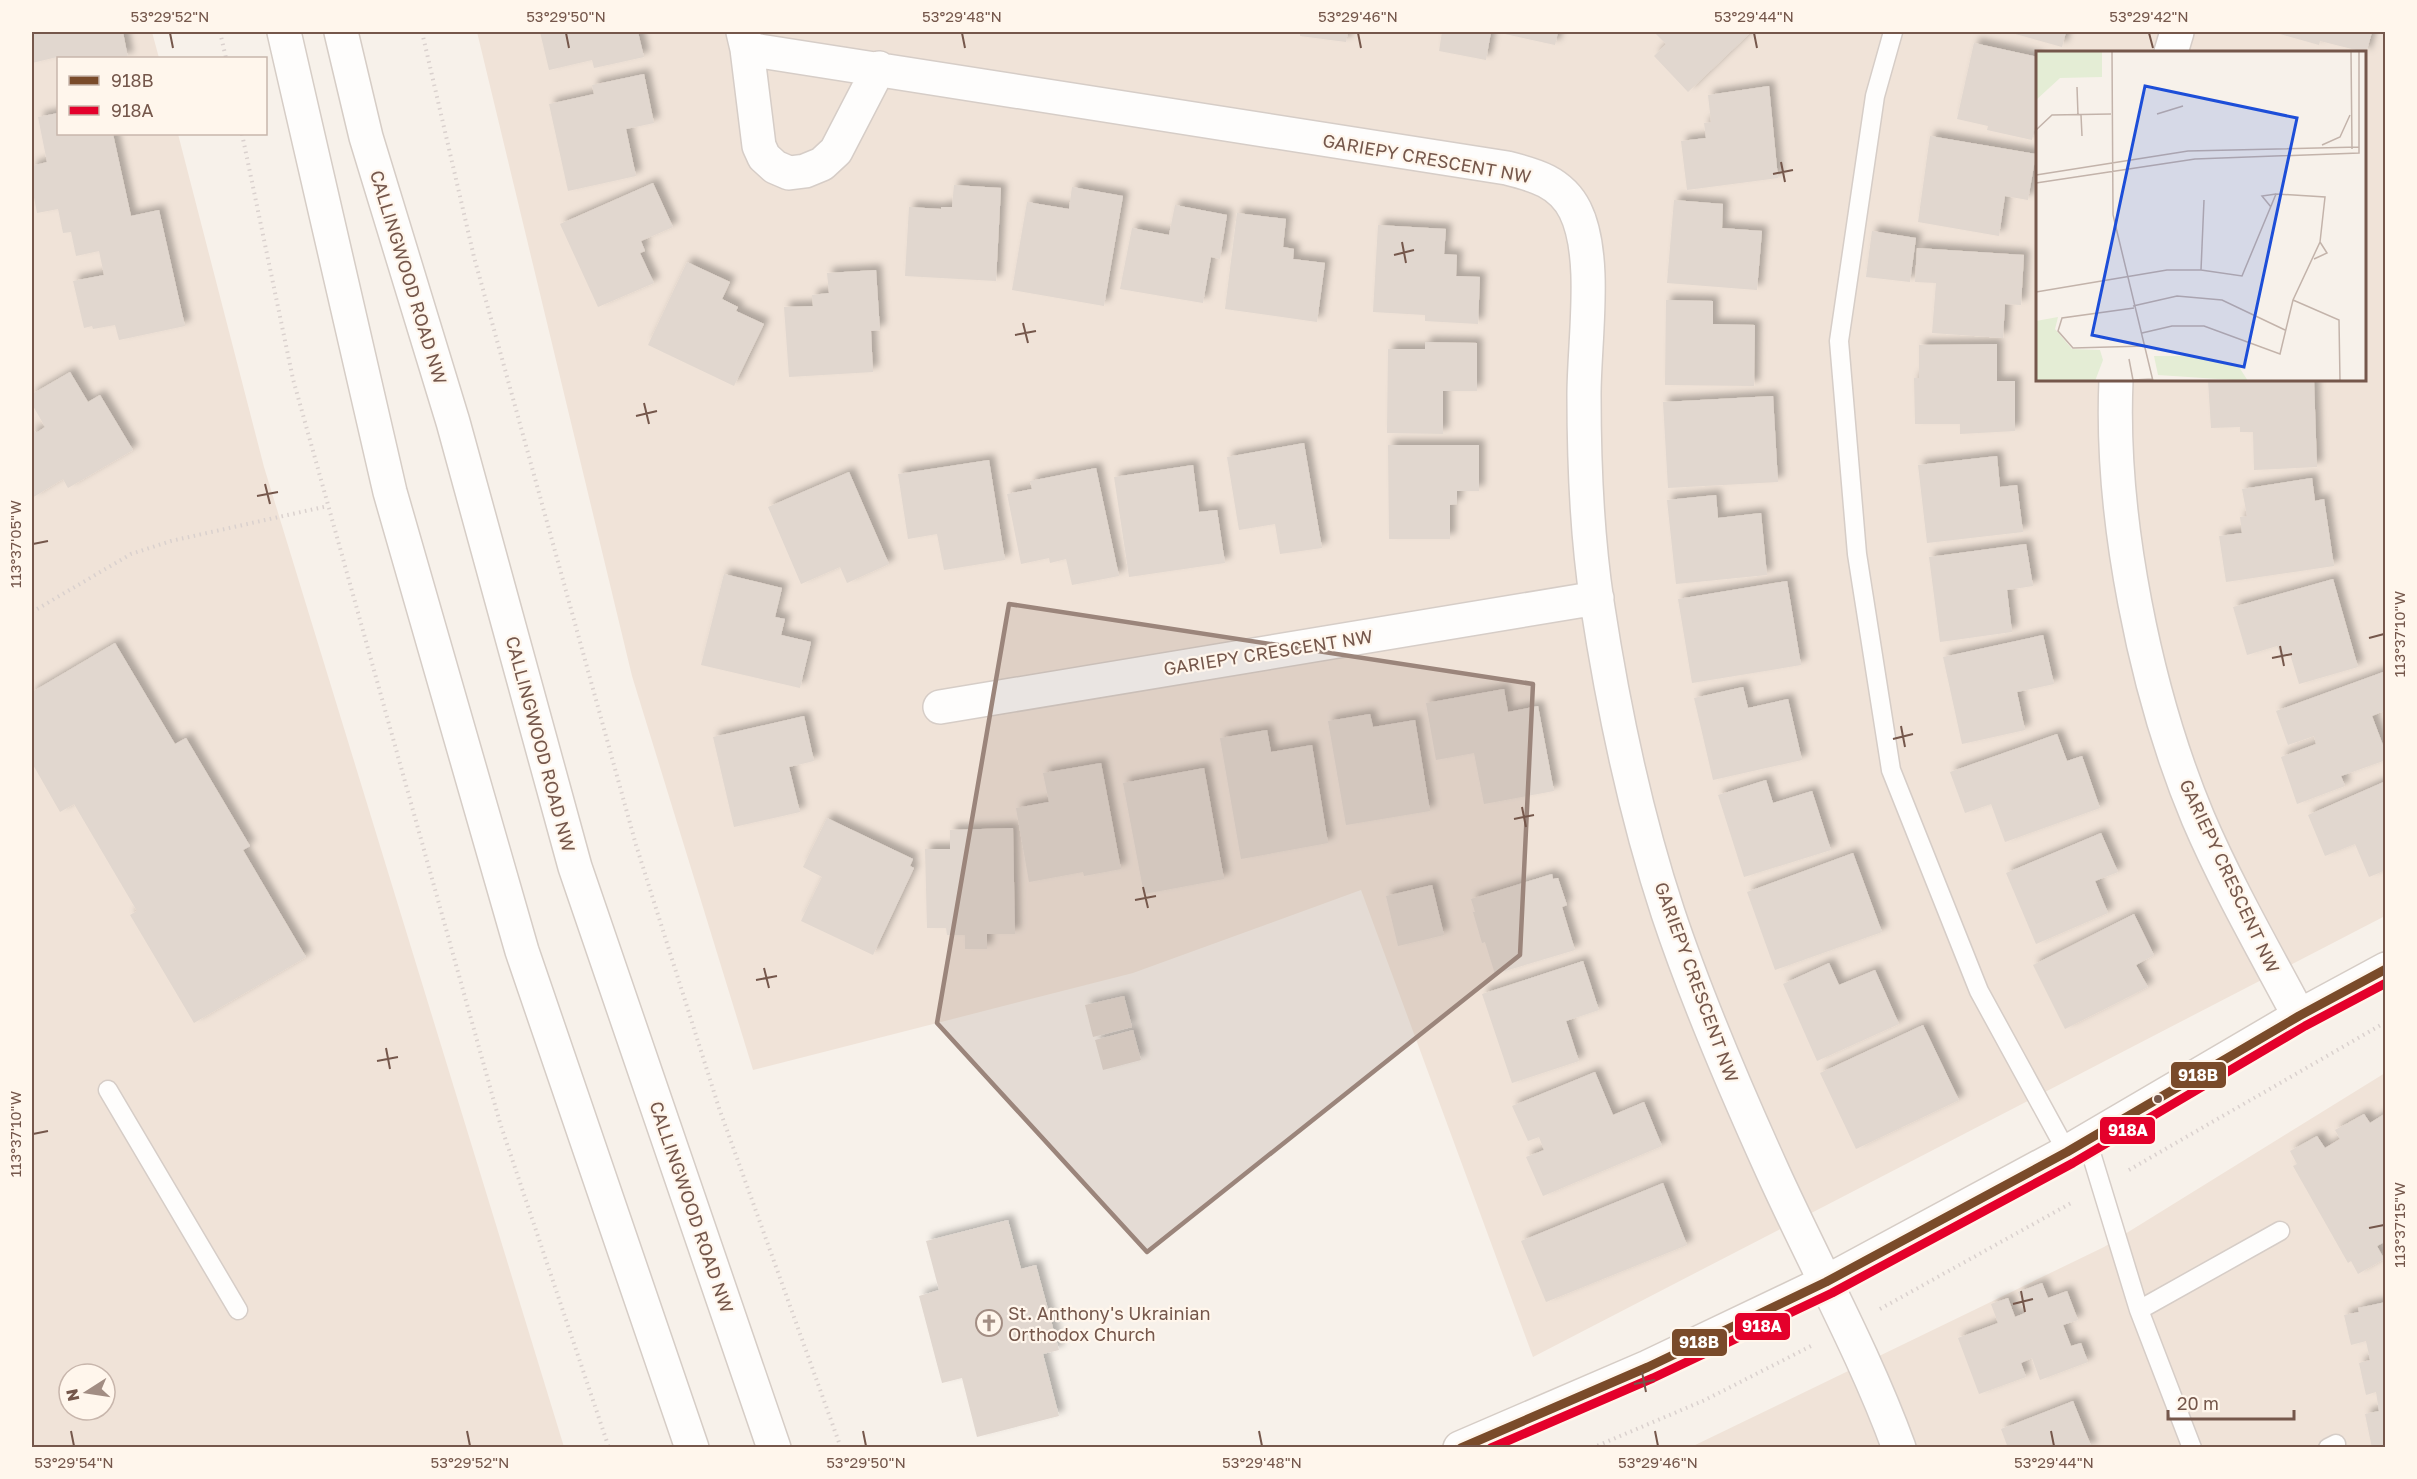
<svg xmlns="http://www.w3.org/2000/svg" width="2417" height="1479" font-family="'Golos Text',sans-serif">
  <defs>
    <filter id="shadow"><feDropShadow dx="5.5" dy="-5.5" stdDeviation="3" flood-color="#0004"/></filter>
  </defs>
  <rect width="100%" height="100%" fill="#f7f1ea"/>
  <!-- residential -->
  <path fill="#f0e3d8" fill-rule="evenodd" d="M32 32H152L159 58H58V134H178L264 467 564 1447H32ZM69 1374H105V1410H69Z
    M477 32H2385V916L1533 1357 1361 890 1133 973 753 1070 632 676ZM2038 52H2364V380H2038Z
    M2385 1073V1447L1689 1448 2104 1247Z"/>
  <!-- building -->
  <path fill="#e1d7cf" filter="url(#shadow)" d="M32 32H123L128 58 57 57 32 63Z
    M540 32H638L644 57 594 68 592 60 549 70Z
    M1300 32H1348L1346 42 1300 36Z
    M1442 32H1491L1486 60 1439 51Z
    M1505 32H1558L1555 45 1505 34Z
    M1656 32H1751L1688 92 1654 56 1666 44 1655 33Z
    M2008 32H2066L2062 47Z
    M2273 32H2372L2365 57 2364 52 2320 41 2319 45Z
    M1974 43 2038 57V114L2032 140 1987 130 1988 126 1957 119Z
    M644 74 654 123 626 129 636 176 568 191 549 104 594 94 592 85Z
    M1769 86 1778 178 1687 190 1681 141 1706 138 1704 123 1711 122 1708 95Z
    M58 113V134H113L131 216 159 210 185 326 119 340 115 325 93 329 92 326 84 328 73 281 104 275 99 251 76 256 71 232 63 233 58 209 37 213 32 187V166L47 162 38 117Z
    M1930 136 2036 154 2028 200 2005 196 1999 236 1918 222Z
    M653 183 673 227 641 241 645 251 640 253 654 283 598 307 560 224Z
    M954 185 1001 188 996 281 905 276 909 207 941 209V207H952Z
    M1072 187 1123 196 1104 306 1012 290 1027 202 1069 209Z
    M1674 200 1723 204 1722 228 1762 231 1757 290 1667 283Z
    M1175 205 1227 215 1220 259 1211 257 1203 303 1120 289 1132 228 1169 235Z
    M1237 213 1286 219 1283 247 1294 249 1293 259 1325 263 1317 322 1225 309Z
    M1378 225 1446 229 1444 254 1457 255 1456 276 1480 277 1478 324 1425 321V315L1373 312Z
    M1872 231 1916 238 1910 282 1866 277Z
    M1917 248 2024 255 2021 305 2005 304 2003 338 1932 333 1936 283 1915 282Z
    M687 262 730 282 722 299 738 307 736 311 764 324 734 386 648 345Z
    M876 270 880 330 871 331 873 372 789 377 784 307 813 306 812 295 829 293 827 273Z
    M1666 300 1713 301V324L1755 325 1754 386 1665 385Z
    M1425 342 1477 343V391H1443V434L1387 433 1388 349H1425Z
    M1997 344V381H2015V431L1960 434V424H1915L1914 378H1919V345Z
    M70 372 88 402 100 395 133 450 68 488 63 479 32 498V427L36 433 45 427 32 404V394Z
    M2208 380H2314L2317 467 2254 470 2253 432H2240V427L2211 428Z
    M1773 396 1778 482 1668 488 1663 402Z
    M1304 443 1322 548 1280 554 1275 524 1239 530 1227 457Z
    M1388 445H1479V491H1457V504L1450 505V539H1389Z
    M1997 456 2000 487 2017 485 2023 532 1927 543 1918 465Z
    M989 460 1005 560 944 570 937 534 908 539 898 474Z
    M1193 465 1199 512 1217 510 1225 563 1129 577 1114 477Z
    M1096 468 1119 576 1072 585 1066 559 1050 563 1049 558 1021 564 1007 494 1032 489 1030 481Z
    M849 472 889 564 847 583 840 567 801 584 768 507Z
    M2312 478 2315 501 2324 499 2334 566 2226 582 2219 536 2242 533 2240 517 2247 516 2242 489Z
    M1716 495 1718 518 1761 513 1767 575 1676 584 1667 500Z
    M2026 544 2033 586 2007 590 2012 632 1940 642 1929 557Z
    M724 574 782 588 775 617 785 619 781 635 811 642 800 688 701 665Z
    M2333 579 2358 667 2299 684 2290 654 2281 657 2277 646 2247 655 2233 607Z
    M1787 581 1801 665 1692 683 1678 599Z
    M2043 635 2054 684 2017 692 2025 730 1962 744 1943 657Z
    M115 643 175 744 186 738 250 846 243 850 306 957 194 1023 130 915 137 911 74 804 60 812 32 763V692Z
    M2386 671V710L2372 716 2386 753V760L2341 776 2345 786 2297 804 2281 757 2316 744 2314 736 2288 745 2276 711Z
    M1743 687 1748 708 1788 699 1802 760 1713 780 1694 698Z
    M1504 689 1508 712 1538 706 1554 791 1484 804 1474 753 1436 760 1426 703Z
    M1370 714 1373 727 1415 720 1430 811 1346 825 1328 721Z
    M804 716 814 761 789 767 800 812 734 827 713 737Z
    M1267 730 1271 752 1312 745 1328 843 1241 859 1220 738Z
    M2057 734 2067 761 2082 756 2100 808 2005 842 1991 804 1965 813 1950 772Z
    M1101 763 1121 869 1084 876 1083 872 1029 882 1016 808 1049 802 1043 773Z
    M1204 768 1224 879 1144 894 1123 783Z
    M1766 780 1773 803 1812 791 1831 850 1744 877 1718 795Z
    M2386 781V870L2369 877 2355 844 2325 856 2308 815Z
    M827 818 913 859 910 866 914 868 873 955 801 921 822 877 803 867Z
    M1013 828 1015 934H987V949H965V935H947L946 928H927L925 849H950V830Z
    M2101 833 2118 872 2095 881 2108 913 2036 944 2006 873Z
    M1853 853 1882 932 1775 970 1747 892Z
    M1552 874 1553 879 1558 878 1567 905 1562 907 1575 950 1495 974 1485 942 1482 943 1473 912H1475L1471 899Z
    M1432 885 1444 935 1398 946 1386 896Z
    M2134 914 2154 955 2136 965 2148 987 2065 1029 2033 965Z
    M1583 961 1599 1010 1566 1021 1579 1061 1512 1083 1482 994Z
    M1829 963 1839 985 1875 970 1899 1024 1817 1061 1783 984Z
    M1124 996 1132 1027 1093 1037 1085 1005Z
    M1923 1025 1959 1100 1856 1149 1820 1073Z
    M1133 1030 1141 1060 1103 1070 1095 1040Z
    M1595 1072 1613 1115 1644 1102 1662 1146 1543 1196 1526 1157 1544 1150 1539 1137 1528 1141 1512 1106Z
    M2386 1113V1241L2377 1246 2384 1259 2358 1274 2351 1261 2348 1263 2293 1166 2297 1164 2290 1151 2317 1136 2325 1148 2340 1139 2335 1130 2364 1114 2370 1123Z
    M1663 1183 1687 1245 1546 1302 1521 1241Z
    M1008 1220 1021 1269 1036 1265 1059 1350 1043 1354 1059 1416 977 1437 962 1378 942 1383 919 1296 939 1290 926 1241Z
    M2042 1283 2048 1298 2067 1291 2078 1320 2063 1325 2071 1346 2081 1343 2088 1362 2040 1380 2032 1358 2021 1363 2026 1377 1979 1394 1958 1338 1998 1323 1991 1304 2008 1298 2015 1317 2025 1313 2018 1292Z
    M2386 1302V1448H2372L2365 1414 2379 1411 2376 1392 2366 1395 2359 1363 2370 1360 2366 1341 2351 1345 2344 1315 2359 1312 2358 1308Z
    M2073 1401 2092 1448H2008L2001 1429Z"/>
  <g fill="none" stroke-linecap="round" stroke-linejoin="round">
    <defs>
      <path id="lane" d="M1893 32 1875 96 1839 341 1857 554 1891 770 1979 991 2067 1152
        M108 1090 238 1310
        M2087 1140 2139 1310 2192 1448
        M2139 1310 2280 1231
        M2328 1448 2336 1444"/>
      <path id="street" d="M743 32 747 49 1507 168C1535 175 1561 182 1575 210 1598 256 1584 341 1584 395 1584 462 1587 536 1597 602 1613 707 1635 813 1668 913 1697 1000 1734 1086 1772 1170 1814 1263 1864 1352 1899 1448
        M747 49 759 146 764 157 775 167 789 173 805 171 822 164 836 151 879 68
        M2171 52 2177 32
        M2116 380C2110 517 2145 691 2198 818 2227 886 2264 950 2299 1016
        M940 707 1597 598"/>
      <path id="secondary" d="M284 32 390 492 522 951 692 1448
        M341 32 366 137 453 422 575 867 774 1448
        M1460 1448 1648 1367 1826 1282 2067 1152 2299 1016 2386 969"/>
    </defs>
    <!-- lane casing -->
    <use href="#lane" stroke="#d6cdc7" stroke-width="21"/>
    <!-- street casing -->
    <use href="#street" stroke="#d6cdc7" stroke-width="36"/>
    <!-- secondary casing -->
    <use href="#secondary" stroke="#d6cdc6" stroke-width="36"/>
    <!-- path -->
    <path stroke="#dad1ce" stroke-width="4" stroke-dasharray="1.5 4.5" stroke-linecap="butt" d="M220 32 226 58
      M422 32 474 257 636 845 719 1108 841 1448
      M242 134 293 379 500 1123 609 1448
      M32 612 131 554 171 541 328 506
      M2129 1170 2386 1022
      M1880 1309 2073 1202
      M1592 1448 1705 1400 1813 1345"/>
    <!-- lane -->
    <use href="#lane" stroke="#fefdfc" stroke-width="18"/>
    <!-- street -->
    <use href="#street" stroke="#fefdfc" stroke-width="33"/>
    <!-- secondary -->
    <use href="#secondary" stroke="#fefdfc" stroke-width="33"/>
    <defs>
      <path id="bus-1" d="M1461 1448 1648 1367 1826 1282 2067 1152 2299 1016 2386 969"/>
      <path id="bus-2" d="M1491 1448 1653 1378 1832 1293 2073 1163 2305 1026 2386 983"/>
    </defs>
    <!-- bus-1 casing -->
    <use href="#bus-1" stroke="#fff6ec" stroke-width="14"/>
    <!-- bus-2 casing -->
    <use href="#bus-2" stroke="#fff6ec" stroke-width="14"/>
    <!-- bus-1 -->
    <use href="#bus-1" stroke="#7a4b2a" stroke-width="9"/>
    <!-- bus-2 -->
    <use href="#bus-2" stroke="#e4002b" stroke-width="9"/>
  </g>
  <!-- marked area -->
  <path fill="#9b857b" fill-opacity="0.2" stroke="#9b857b" stroke-width="4.5" stroke-linejoin="round" d="M1009 604 1533 684 1520 955 1147 1252 937 1023Z"/>
  <!-- ticks -->
  <path fill="none" stroke="#75574b" stroke-width="2" d="M170 33 173 48M566 33 569 48M962 33 965 48M1358 33 1361 48M1754 33 1757 48M2149 33 2153 48M1781 162 1785 182M1773 174 1793 170M1402 242 1406 263M1394 255 1414 250M1023 323 1028 343M1015 335 1036 331M644 403 649 424M636 416 657 411M265 484 270 504M257 496 278 492M33 544 48 541M2369 638 2384 634M2280 646 2284 666M2272 658 2292 654M1901 726 1905 747M1893 739 1913 734M1522 807 1526 827M1514 819 1534 815M1143 887 1148 908M1135 900 1156 896M764 968 769 988M756 980 777 976M386 1048 390 1069M377 1061 398 1057M33 1134 48 1131M2369 1228 2384 1225M2021 1291 2025 1312M2013 1304 2033 1299M1642 1372 1646 1392M1634 1384 1655 1380M71 1431 74 1446M467 1431 470 1446M863 1431 866 1446M1259 1431 1262 1446M1655 1431 1658 1446M2051 1431 2054 1446"/>
  <!-- icons -->
  <defs>
    <symbol id="church-ring" viewBox="-11 -11 22 22"><circle r="9.5" fill="#fff6ec" stroke="#a28d83" stroke-width="1.5"/><path d="M-1.2-6h2.4v3.5h3.3v2.4h-3.3V6h-2.4V-.1h-3.3v-2.4h3.3Z" fill="#a28d83"/></symbol>
  </defs>
  <g fill-rule="evenodd">
    <use href="#church-ring" x="974" y="1308" width="30" height="30"/>
  </g>
  <!-- markers -->
  <circle fill="#75574b" stroke="#fff6ec" stroke-width="2" cx="2158" cy="1099" r="5"/>
  <g text-anchor="middle" dominant-baseline="central" stroke-width="4.5" stroke-linejoin="round" paint-order="stroke">
    <!-- street labels -->
    <g font-size="18" fill="#75574b" stroke="#fff6ec">
      <text transform="translate(1427 158) rotate(10)">GARIEPY CRESCENT NW</text>
      <text transform="translate(409 277) rotate(73)">CALLINGWOOD ROAD NW</text>
      <text transform="translate(1268 652) rotate(-9)">GARIEPY CRESCENT NW</text>
      <text transform="translate(541 744) rotate(75)">CALLINGWOOD ROAD NW</text>
      <text transform="translate(2230 876) rotate(65)">GARIEPY CRESCENT NW</text>
      <text transform="translate(1697 982) rotate(70)">GARIEPY CRESCENT NW</text>
      <text transform="translate(692 1207) rotate(71)">CALLINGWOOD ROAD NW</text>
    </g>
    <!-- poi labels -->
    <g font-size="18" fill="#75574b" stroke="#fff6ec" text-anchor="start">
      <text x="1008" y="1313">St. Anthony's Ukrainian<tspan x="1008" dy="21">Orthodox Church</tspan></text>
    </g>
  </g>
  <!-- overview -->
  <g transform="translate(2036 51)">
    <rect width="330" height="330" fill="#f7f1ea"/>
    <path d="M0 0H66V26L24 27 0 49ZM22 266 19 278 36 298 64 299 67 309 59 330H0V270ZM118 305H164L203 316 212 330 122 324Z" fill="#e4edd5"/>
    <path fill="none" stroke="#c3b3aa" stroke-width="1.5" d="M76 0 77 164 117 330M315 0 316 98M41 36 42 64M121 63 147 55M45 64 46 85M0 79 16 64 75 63M286 94 304 86 314 64M0 124 152 100 323 96M0 132 159 108 323 102V0M235 156 226 145 240 143M278 208 291 202 284 191M165 219 168 149M0 241 131 219H165L206 225 240 143 289 146 284 191 257 249 244 303 168 275H136L106 282M257 249 303 269 304 330M97 255 141 245 186 249 249 279M98 257 26 267 22 280 37 297 110 295M93 308 97 329 117 328"/>
    <path fill="#1d4ed8" fill-opacity="0.15" stroke="#1d4ed8" stroke-width="3" d="M109 35 261 67 208 316 56 284Z"/>
    <rect width="330" height="330" fill="none" stroke="#75574b" stroke-width="3"/>
  </g>
  <g stroke="#fff6ec" stroke-width="2">
    <rect x="2170" y="1061" width="57" height="28" rx="6" fill="#7a4b2a"/>
    <rect x="2099" y="1116" width="57" height="29" rx="6" fill="#e4002b"/>
    <rect x="1734" y="1312" width="57" height="29" rx="6" fill="#e4002b"/>
    <rect x="1671" y="1328" width="57" height="29" rx="6" fill="#7a4b2a"/>
  </g>
  <g font-size="16" text-anchor="middle" font-weight="bold" fill="#fff">
    <text x="2198" y="1081">918B</text>
    <text x="2128" y="1136">918A</text>
    <text x="1762" y="1332">918A</text>
    <text x="1699" y="1348">918B</text>
  </g>
  <!-- border -->
  <rect width="2417" height="1479" fill="none" stroke="#fff6ec" stroke-width="66"/>
  <!-- legend -->
  <rect x="57" y="57" width="210" height="78" fill="#fff6ec" stroke="#c8b6ac" stroke-width="1.5"/>
  <rect x="69" y="76" width="30" height="9" fill="#7a4b2a" stroke="#c8b6ac" stroke-width="1.5"/>
  <text x="111" y="87" font-size="18" fill="#75574b">918B</text>
  <rect x="69" y="106" width="30" height="9" fill="#e4002b" stroke="#c8b6ac" stroke-width="1.5"/>
  <text x="111" y="117" font-size="18" fill="#75574b">918A</text>
  <!-- north arrow -->
  <g transform="translate(87 1392) rotate(258)"><circle r="28" fill="#fff6ec" stroke="#c8b6ac" stroke-width="1.5"/>
  <path d="M0-4.5L10 22L0 15L-10 22Z" fill="#a28d83"/>
  <text y="-9" font-size="16" font-weight="bold" text-anchor="middle" fill="#75574b">N</text>
  </g>
  <!-- scale -->
  <path d="M2168 1410v9h126v-9" fill="none" stroke="#75574b" stroke-width="3"/>
  <text x="2177" y="1410" font-size="18" fill="#75574b" stroke="#fff6ec" stroke-width="4.5" paint-order="stroke">20 m</text>
  <rect x="33" y="33" width="2351" height="1413" fill="none" stroke="#75574b" stroke-width="2"/>
  <g font-size="15" text-anchor="middle" fill="#75574b">
    <text x="170" y="22">53°29'52"N</text>
    <text x="566" y="22">53°29'50"N</text>
    <text x="962" y="22">53°29'48"N</text>
    <text x="1358" y="22">53°29'46"N</text>
    <text x="1754" y="22">53°29'44"N</text>
    <text x="2149" y="22">53°29'42"N</text>
    <text transform="translate(16 544) rotate(-90)" y="5">113°37'05"W</text>
    <text transform="translate(2400 634) rotate(-90)" y="5">113°37'10"W</text>
    <text transform="translate(16 1134) rotate(-90)" y="5">113°37'10"W</text>
    <text transform="translate(2400 1225) rotate(-90)" y="5">113°37'15"W</text>
    <text x="74" y="1468">53°29'54"N</text>
    <text x="470" y="1468">53°29'52"N</text>
    <text x="866" y="1468">53°29'50"N</text>
    <text x="1262" y="1468">53°29'48"N</text>
    <text x="1658" y="1468">53°29'46"N</text>
    <text x="2054" y="1468">53°29'44"N</text>
  </g>
</svg>
